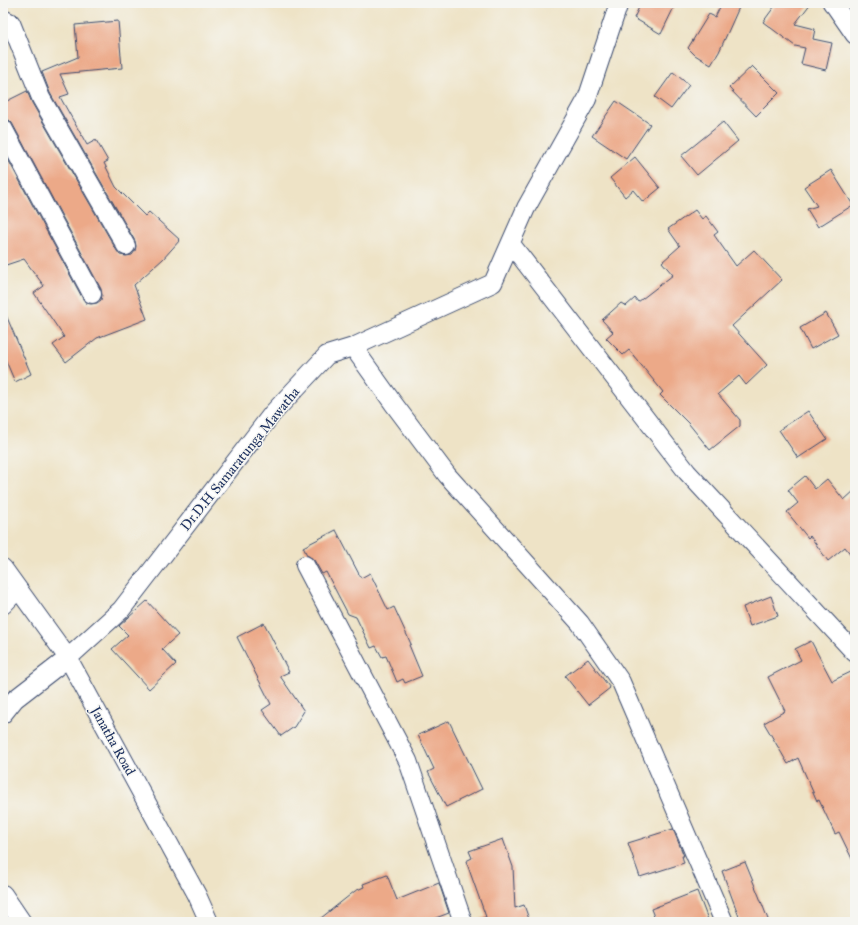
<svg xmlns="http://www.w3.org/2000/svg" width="858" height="925" font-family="'IM FELL Great Primer',serif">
  <rect width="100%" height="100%" fill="#f6f6f2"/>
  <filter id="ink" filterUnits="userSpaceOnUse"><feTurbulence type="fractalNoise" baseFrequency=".025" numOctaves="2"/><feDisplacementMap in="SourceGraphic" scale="8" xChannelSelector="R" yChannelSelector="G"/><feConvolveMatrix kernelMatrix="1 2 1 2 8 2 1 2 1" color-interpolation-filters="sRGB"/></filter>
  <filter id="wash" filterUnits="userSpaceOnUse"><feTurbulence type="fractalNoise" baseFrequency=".012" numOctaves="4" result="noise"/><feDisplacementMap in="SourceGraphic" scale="16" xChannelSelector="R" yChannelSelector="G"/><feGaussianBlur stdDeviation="0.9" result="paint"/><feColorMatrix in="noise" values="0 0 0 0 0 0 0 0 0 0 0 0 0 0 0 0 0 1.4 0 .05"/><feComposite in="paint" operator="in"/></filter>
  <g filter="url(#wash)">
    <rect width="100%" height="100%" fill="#eee3c6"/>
    <g id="blocks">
      <!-- building -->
      <path fill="#eca988" d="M641 3H676L661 34 634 18Z
        M722 3H741L719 52 711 65 695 55 688 48 709 14 715 17Z
        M777 3H811L795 24 815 29 813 39 832 43 826 70 801 64 805 48 795 46 763 22Z
        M118 21 122 68 60 74 69 94 60 97 87 145 96 140 108 161 104 163 116 187 145 216 149 212 180 240 163 259 134 285 147 319 97 338 66 362 53 345 64 337 34 293 44 286 24 259 3 266V150L83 299 86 303 91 304 97 303 101 300 102 295 101 289 12 123 8 119 3 118V103L27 91 32 103 117 251 120 255 126 256 132 255 135 251 136 246 135 241 50 93 42 72 78 57 75 25Z
        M752 66 779 93 756 116 729 88Z
        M673 72 689 85 671 109 655 97Z
        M616 101 650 124 626 159 592 136Z
        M723 122 738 141 697 175 681 156Z
        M635 157 660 188 643 202 633 190 625 197 610 178Z
        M831 170 853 205 818 227 807 209 817 206 804 187Z
        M695 210 702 219 706 216 718 232 714 235 736 266 754 250 782 280 732 326 767 365 746 385 739 376 718 394 740 420V426L710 450 689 424 660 395 663 392 629 350 623 355 606 338 613 332 602 320 621 303 626 306 635 298 638 302 673 275 662 262 680 246 668 229Z
        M3 308 31 374 15 382 3 354Z
        M826 313 838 334 811 349 800 328Z
        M808 411 827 439 798 458 779 430Z
        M805 476 815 489 827 479 844 500 855 490V560L845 547 828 561 810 536 808 538 787 512 798 503 788 490Z
        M336 530 361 578 370 573 388 610 394 607 411 644 409 645 422 676 405 683 403 679 397 682 386 656 382 657 376 646 371 648 356 617 348 614 326 572 322 574 314 560 307 555 303 547Z
        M771 596 778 616 750 626 743 607Z
        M147 601 178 635 162 649 176 664 149 689 112 649 128 635 119 626Z
        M264 623 289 672 280 676 304 711 294 727 281 736 262 710 271 704 237 637Z
        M811 641 832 681 855 670V865L839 832 835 834 819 800 817 801 798 758 788 764 764 723 785 711 768 677 801 660 795 649Z
        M588 659 610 688 588 705 565 676Z
        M449 721 482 789 446 807 428 772 434 769 418 735Z
        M673 829 684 856H682L684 863 640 877 628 843Z
        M503 839 513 867 515 908 524 905 530 922H480V919L486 917 466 861 472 858 469 851Z
        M745 862 759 896 769 922H741L722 871Z
        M387 875 397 900 439 883 449 913 425 922H316L355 891 364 887 363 884Z
        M697 891 709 922H656L651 909Z"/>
    </g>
  </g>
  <g filter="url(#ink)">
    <use href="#blocks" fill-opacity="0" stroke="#3b4a6e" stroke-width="1"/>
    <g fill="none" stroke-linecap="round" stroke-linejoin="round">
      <defs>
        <path id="minor" d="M832 3 835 6 855 35
          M3 19 11 23 41 98 126 246
          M3 128 92 294
          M511 244 687 472 855 653
          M353 347 393 403 447 475 580 623 621 682 724 922
          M305 565 408 761 463 922
          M3 568 68 658 197 895 209 922
          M3 605 18 589
          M3 714 15 699 68 658 121 610 272 414 327 355 353 347 493 283 526 208 587 99 619 3
          M3 894 22 922"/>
      </defs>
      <!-- minor casing -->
      <use href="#minor" stroke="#3b4a6e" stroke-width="20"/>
      <!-- minor -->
      <use href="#minor" stroke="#fff" stroke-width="18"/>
    </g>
  </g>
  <g text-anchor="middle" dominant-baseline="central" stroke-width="3" stroke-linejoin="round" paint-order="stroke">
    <!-- street labels -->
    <g font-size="14" fill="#1b2f5e" stroke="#f6f6f2">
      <text transform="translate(240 459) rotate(-51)">Dr.D.H Samaratunga Mawatha</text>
      <text transform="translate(113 741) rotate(61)">Janatha Road</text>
    </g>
  </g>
  <!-- margin -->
  <rect width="858" height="925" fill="none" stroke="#f6f6f2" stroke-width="16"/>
</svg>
